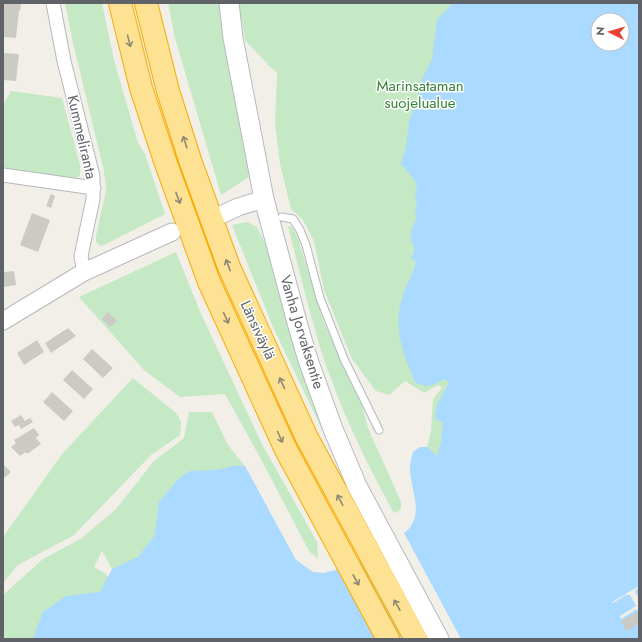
<svg xmlns="http://www.w3.org/2000/svg" width="642" height="642" font-family="Jost,sans-serif">
  <rect width="100%" height="100%" fill="#f1efe8"/>
  <!-- green -->
  <path fill="#c5e8c5" d="M65 3H102L114 60 138 143 145 154 165 214 104 245 100 246 96 242V236L106 191 104 171 73 43Z
    M168 3H219L249 177 221 195 175 38Z
    M239 3H540L458 439 413 489 410 467 413 452 420 447H427L431 431 433 399 442 388 438 385 424 393 405 381 389 395 376 391 352 359 324 290 314 241 303 220 291 209 280 164 275 123 277 72 270 67 245 40Z
    M11 91 62 98 80 165V176L72 180 3 169V105Z
    M247 222 257 227 267 247 295 348 330 442 329 444 273 327 232 225Z
    M288 226 292 227 298 238 324 323 362 405 368 428 401 502C402 509 400 511 394 513 365 461 338 404 320 347 308 307 298 266 288 226Z
    M176 252 201 314 262 444 317 542 318 559 309 551 263 463 225 394 180 397 144 370 79 297Z
    M133 378 176 413 181 422 180 435 151 455 74 535 18 565 3 583V537L63 453Z
    M189 412H212L228 445 245 466 257 488 172 525 120 575 112 569 102 551 94 567 106 574 118 592 131 639H3V595L43 559 82 538 116 509 154 461 184 438Z"/>
  <!-- water -->
  <path fill="#aadaff" fill-rule="evenodd" d="M453 3H639V639H33L43 612 66 596 100 592 112 569 138 557 155 535 159 502 179 478 190 471 217 470 233 466H245L296 560 313 572 324 573 336 570 407 531C425 512 410 490 410 468 410 463 412 457 413 452L420 447H427L437 456 441 443 443 422 435 419 437 405 449 383 445 379C432 385 428 389 415 382 403 353 393 329 402 298 405 286 413 276 416 263L411 258C414 253 417 247 411 242V231L417 218 415 213 417 204 415 193 417 188 415 180 401 164 406 148 409 121 420 94 422 79 432 60 437 20ZM598 20H622V44H598Z"/>
  <!-- pier -->
  <path fill="#f1efe8" d="M403 531 461 639H448L393 537Z
    M639 586 635 592 639 598V610H635L621 619 620 616 636 606 630 595H626L613 603 612 602Z"/>
  <!-- building -->
  <path fill="#cccac5" d="M3 3 21 4 20 11H19L16 38 3 37Z
    M3 53 19 54 16 81 3 80Z
    M51 194 55 196 51 208 46 206Z
    M32 213 50 220 38 252 20 245Z
    M14 271 16 285 3 287 4 272Z
    M108 312 117 321 110 327 102 319Z
    M68 328 76 336 51 353 45 343Z
    M37 340 44 352 24 365 17 353Z
    M92 349 113 368 103 378 83 359Z
    M72 370 93 389 84 399 63 380Z
    M52 392 73 411 64 421 43 402Z
    M21 415 25 421 30 418 33 422 21 429 19 425 15 427 11 421Z
    M34 428 39 435 36 438 41 444 27 454 26 452 20 456 11 447 16 443 14 440Z
    M3 464 11 472 3 479Z
    M639 611V624L626 631 621 621Z"/>
  <g fill="none" stroke-linecap="round" stroke-linejoin="round">
    <defs>
      <path id="service" d="M282 217 293 219 300 230 306 245 320 298 344 359 379 430"/>
      <path id="minor" d="M53 3 64 61 93 176V199L81 256 84 272
        M3 175 94 188"/>
      <path id="tertiary" d="M223 214 238 207 264 199
        M3 321 84 272 172 232"/>
      <path id="secondary" d="M229 3 233 38 264 199 298 326 308 360 333 429 357 486 439 639"/>
      <path id="motorway" d="M120 3 141 88 165 161 209 282 286 450 388 639
        M146 3 168 91 190 160 229 267 307 438 416 639"/>
    </defs>
    <!-- service casing -->
    <use href="#service" stroke="#b5b8bc" stroke-width="9"/>
    <!-- minor casing -->
    <use href="#minor" stroke="#b5b8bc" stroke-width="15"/>
    <!-- tertiary casing -->
    <use href="#tertiary" stroke="#b5b8bc" stroke-width="19"/>
    <!-- secondary casing -->
    <use href="#secondary" stroke="#b6babf" stroke-width="21"/>
    <!-- motorway casing -->
    <use href="#motorway" stroke="#f9ab00" stroke-width="24"/>
    <!-- service -->
    <use href="#service" stroke="#fff" stroke-width="7"/>
    <!-- minor -->
    <use href="#minor" stroke="#fff" stroke-width="13"/>
    <!-- tertiary -->
    <use href="#tertiary" stroke="#fff" stroke-width="17"/>
    <!-- secondary -->
    <use href="#secondary" stroke="#fff" stroke-width="19"/>
    <!-- motorway -->
    <use href="#motorway" stroke="#fde293" stroke-width="22"/>
  </g>
  <!-- one-way arrows -->
  <defs><path id="oneway-shaft" d="M-6 0H5M1.5-3L5.5 0L1.5 3" fill="none" stroke-width="1.6" stroke-linecap="round" stroke-linejoin="round"/></defs>
  <g stroke="#8e8975">
    <use href="#oneway-shaft" transform="translate(129 41) rotate(76)"/>
    <use href="#oneway-shaft" transform="translate(185 142) rotate(-108)"/>
    <use href="#oneway-shaft" transform="translate(178 198) rotate(70)"/>
    <use href="#oneway-shaft" transform="translate(228 265) rotate(-111)"/>
    <use href="#oneway-shaft" transform="translate(226 318) rotate(66)"/>
    <use href="#oneway-shaft" transform="translate(282 383) rotate(-115)"/>
    <use href="#oneway-shaft" transform="translate(280 437) rotate(66)"/>
    <use href="#oneway-shaft" transform="translate(340 500) rotate(-118)"/>
    <use href="#oneway-shaft" transform="translate(356 580) rotate(61)"/>
    <use href="#oneway-shaft" transform="translate(397 605) rotate(-119)"/>
  </g>
  <g text-anchor="middle" dominant-baseline="central" stroke-width="3" stroke-linejoin="round" paint-order="stroke">
    <!-- park labels -->
    <g font-size="15" fill="#348238" stroke="#fff">
      <text x="420" y="86">Marinsataman<tspan x="420" dy="17">suojelualue</tspan></text>
    </g>
    <!-- street labels -->
    <g font-size="15" fill="#5f6368" stroke="#fff">
      <text transform="translate(82 137) rotate(77)">Kummeliranta</text>
      <text transform="translate(258 330) rotate(65)">Länsiväylä</text>
      <text transform="translate(302 332) rotate(73)">Vanha Jorvaksentie</text>
    </g>
  </g>
  <!-- border -->
  <rect width="642" height="642" fill="none" stroke="#5f6368" stroke-width="8"/>
  <!-- north arrow -->
  <g transform="translate(610 32) rotate(275)"><circle r="19" fill="#ffffff" stroke="#bfc1c3"/>
  <path d="M0-3L7 15L0 10L-7 15Z" fill="#ea4335"/>
  <text y="-6" font-size="11" font-weight="bold" text-anchor="middle" fill="#5f6368">N</text>
  </g>
</svg>
